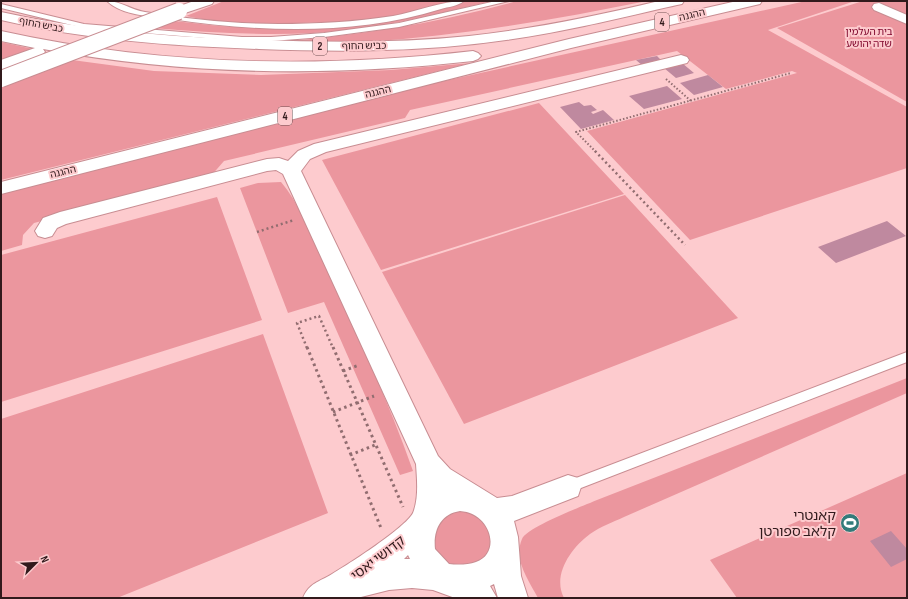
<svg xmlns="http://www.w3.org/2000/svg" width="908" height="599" font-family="'Sofia Sans Condensed','Noto Sans Hebrew',sans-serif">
  <rect width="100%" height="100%" fill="#fdcbce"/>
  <!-- green -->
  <path fill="#eb969e" d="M224 1H452C398 22 334 23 277 23 246 23 216 23 186 16Z
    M468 1H492C433 15 374 30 313 33 259 36 206 32 152 28L174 21 219 26 266 28 410 17Z
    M517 1H647C553 20 459 36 364 42 334 44 303 43 273 43 355 35 437 24 517 1Z
    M806 1 852 2 768 30 907 107V168L690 240 587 131 797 73 792 71 726 89 677 51 410 110 405 118 224 161 210 177 34 223 23 235 22 245 1 251V192L435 83Z
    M863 1H907V102L777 28Z
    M1 42 33 49 1 61Z
    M72 60 154 71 261 75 391 70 471 63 1 180V87Z
    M539 103 624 194 381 270 322 160Z
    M281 182C301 205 314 242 327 270 358 336 389 402 413 471L400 475 324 302 288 313 240 188 258 183Z
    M625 195 738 318 464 424 382 272Z
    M217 197 262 320 1 402V255Z
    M263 334 328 513 117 598H1V419Z
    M907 378V393L624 517C613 522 600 527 590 534 571 548 552 575 564 598H538C529 581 513 560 522 539 527 527 583 506 597 500 700 460 804 419 907 378Z
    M907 473V598H737L710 560Z
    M462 510 479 515 491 529V549L478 565H447L434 549C433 522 436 518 462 510Z"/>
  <!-- building -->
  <path fill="#bf899f" d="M657 56 662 61 643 66 636 60Z
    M682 63 694 73 676 78 664 68Z
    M708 75 723 87 694 95 680 83Z
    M667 86 682 99 644 109 629 96Z
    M579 102 584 106 591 105 597 110 591 112 593 114 603 110 614 120 581 129 560 107Z
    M887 221 906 236 836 263 818 247Z
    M891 531 907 549V559L891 567 870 541Z"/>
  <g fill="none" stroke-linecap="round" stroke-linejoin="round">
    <defs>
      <path id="lane" d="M107 1C121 1 131 10 145 12 189 19 233 24 278 24 316 24 355 22 393 16 415 12 442 1 464 1 458 6 448 7 441 9 355 36 259 32 171 19 150 16 123 16 107 1Z
        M496 1H509L399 27 324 37 271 41H242L84 28 1 8V4L84 24 242 37H271L324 33 399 23Z
        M907 352V362L568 493 563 491 561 487 563 483Z"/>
      <path id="street" d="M879 3 907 15V24L874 10 872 7 874 4Z
        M681 55 687 57 689 60 687 63 326 152 310 159 301 171 438 456 450 469 497 498 512 496 568 475 578 478 581 487 578 496 514 521 518 537 521 576 528 598H498L494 584 490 586 497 598H455L433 590 412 588 389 590 357 598H303C309 583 319 582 332 574 349 564 405 528 413 513 419 498 417 479 416 464L283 174 276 170 267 171 66 224 57 228 52 236 45 238 38 236 35 231 43 218 60 212 267 159 279 158 288 161 298 151 314 144ZM460 511C491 513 502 553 476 562 468 565 457 565 449 564L435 549C433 531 440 514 460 511ZM408 555 410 559H404Z"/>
      <path id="highway" d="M194 1H214L212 4 179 15 174 14 172 11 174 8Z
        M659 1H684L682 4 677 5C620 18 564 32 506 40 424 52 342 52 259 49 172 46 86 40 1 20V12C78 29 156 36 236 39 313 42 391 44 469 36 533 29 596 16 659 1Z
        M737 1H762L760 4 571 48 1 194V182L569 39Z
        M1 31C155 65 317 69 473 51L478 53 481 56 478 59 473 61C331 77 183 75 43 49L45 52 42 55 1 71V60L35 48 1 41Z"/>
    </defs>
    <!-- lane casing -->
    <use href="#lane" stroke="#c88d92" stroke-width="2"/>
    <!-- street casing -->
    <use href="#street" stroke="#c88d92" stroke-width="2"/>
    <!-- highway casing -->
    <use href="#highway" stroke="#c88d92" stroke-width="2"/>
    <!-- path-far2 -->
    <path stroke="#916d70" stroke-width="2" stroke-dasharray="1.5 2" stroke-linecap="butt" d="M666 79 691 101
      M596 152 576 132 791 73"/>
    <!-- path-far1 -->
    <path stroke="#916d70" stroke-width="2.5" stroke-dasharray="2 3" stroke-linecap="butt" d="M595 151 685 245
      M257 232 294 220
      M307 348 297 323 319 316 333 348"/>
    <!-- path -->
    <path stroke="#916d70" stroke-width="3" stroke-dasharray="2.5 3.5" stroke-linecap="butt" d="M307 347 381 528
      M333 347 403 507
      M343 371 359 365
      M333 412 374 396
      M350 455 375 445"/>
    <!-- lane -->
    <use href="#lane" fill="#fff" fill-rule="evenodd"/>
    <!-- street -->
    <use href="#street" fill="#fff" fill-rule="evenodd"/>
    <!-- highway -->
    <use href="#highway" fill="#fff" fill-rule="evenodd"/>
    <defs>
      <path id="highway-bridge" d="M1 79 179 11"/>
    </defs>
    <!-- highway-bridge casing -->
    <use href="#highway-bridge" stroke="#c88d92" stroke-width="18" stroke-linecap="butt"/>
    <!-- highway-bridge -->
    <use href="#highway-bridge" stroke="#fff" stroke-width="16"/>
  </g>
  <!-- icons -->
  <defs>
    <symbol id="stadium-disc" viewBox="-11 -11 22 22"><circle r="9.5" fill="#327b7a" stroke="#fdcbce"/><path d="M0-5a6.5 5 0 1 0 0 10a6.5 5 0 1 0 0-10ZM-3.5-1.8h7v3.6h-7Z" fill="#fff"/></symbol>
  </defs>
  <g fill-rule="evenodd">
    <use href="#stadium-disc" x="839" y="512" width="22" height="22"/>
  </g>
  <g text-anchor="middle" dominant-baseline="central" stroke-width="4" stroke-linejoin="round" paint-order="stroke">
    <!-- far-street labels -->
    <g font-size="10" fill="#311a1c" stroke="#fdcbce">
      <text transform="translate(692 15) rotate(-13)">ההגנה</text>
      <text transform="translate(41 25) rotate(11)">כביש החוף</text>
      <text transform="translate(364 46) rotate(-1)">כביש החוף</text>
      <text transform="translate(378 92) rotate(-14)">ההגנה</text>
      <text transform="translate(63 172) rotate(-14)">ההגנה</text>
    </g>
    <!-- far-park labels -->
    <g font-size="10" fill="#7c0028" stroke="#fdcbce">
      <text x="869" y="32">בית העלמין<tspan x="869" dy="12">שדה יהושע</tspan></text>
    </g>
    <!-- shield labels -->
    <g fill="#fdcbce" stroke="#6e4f51" stroke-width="1">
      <rect x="655" y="13" width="14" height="18" rx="3"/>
      <rect x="313" y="37" width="14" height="18" rx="3"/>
      <rect x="278" y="107" width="14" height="18" rx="3"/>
    </g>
    <g font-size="11" font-weight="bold" fill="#311a1c">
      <text x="662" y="22">4</text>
      <text x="320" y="46">2</text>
      <text x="285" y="116">4</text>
    </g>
    <!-- near-poi labels -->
    <g font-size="14" fill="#311a1c" stroke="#fdcbce" text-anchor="end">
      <text x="836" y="515">קאנטרי<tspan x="836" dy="16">קלאב ספורטן</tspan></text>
    </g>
    <!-- near-street labels -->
    <g font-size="14" fill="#311a1c" stroke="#fdcbce">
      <text transform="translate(378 558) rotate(-37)">קדושי יאסי</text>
    </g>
  </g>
  <!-- border -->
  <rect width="908" height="599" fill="none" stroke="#311a1c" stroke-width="4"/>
  <!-- north arrow -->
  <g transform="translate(36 563) rotate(66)" stroke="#fdcbce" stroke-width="3" paint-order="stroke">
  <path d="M0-3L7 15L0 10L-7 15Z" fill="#311a1c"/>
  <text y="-6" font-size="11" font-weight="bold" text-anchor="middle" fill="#311a1c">N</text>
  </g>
</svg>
